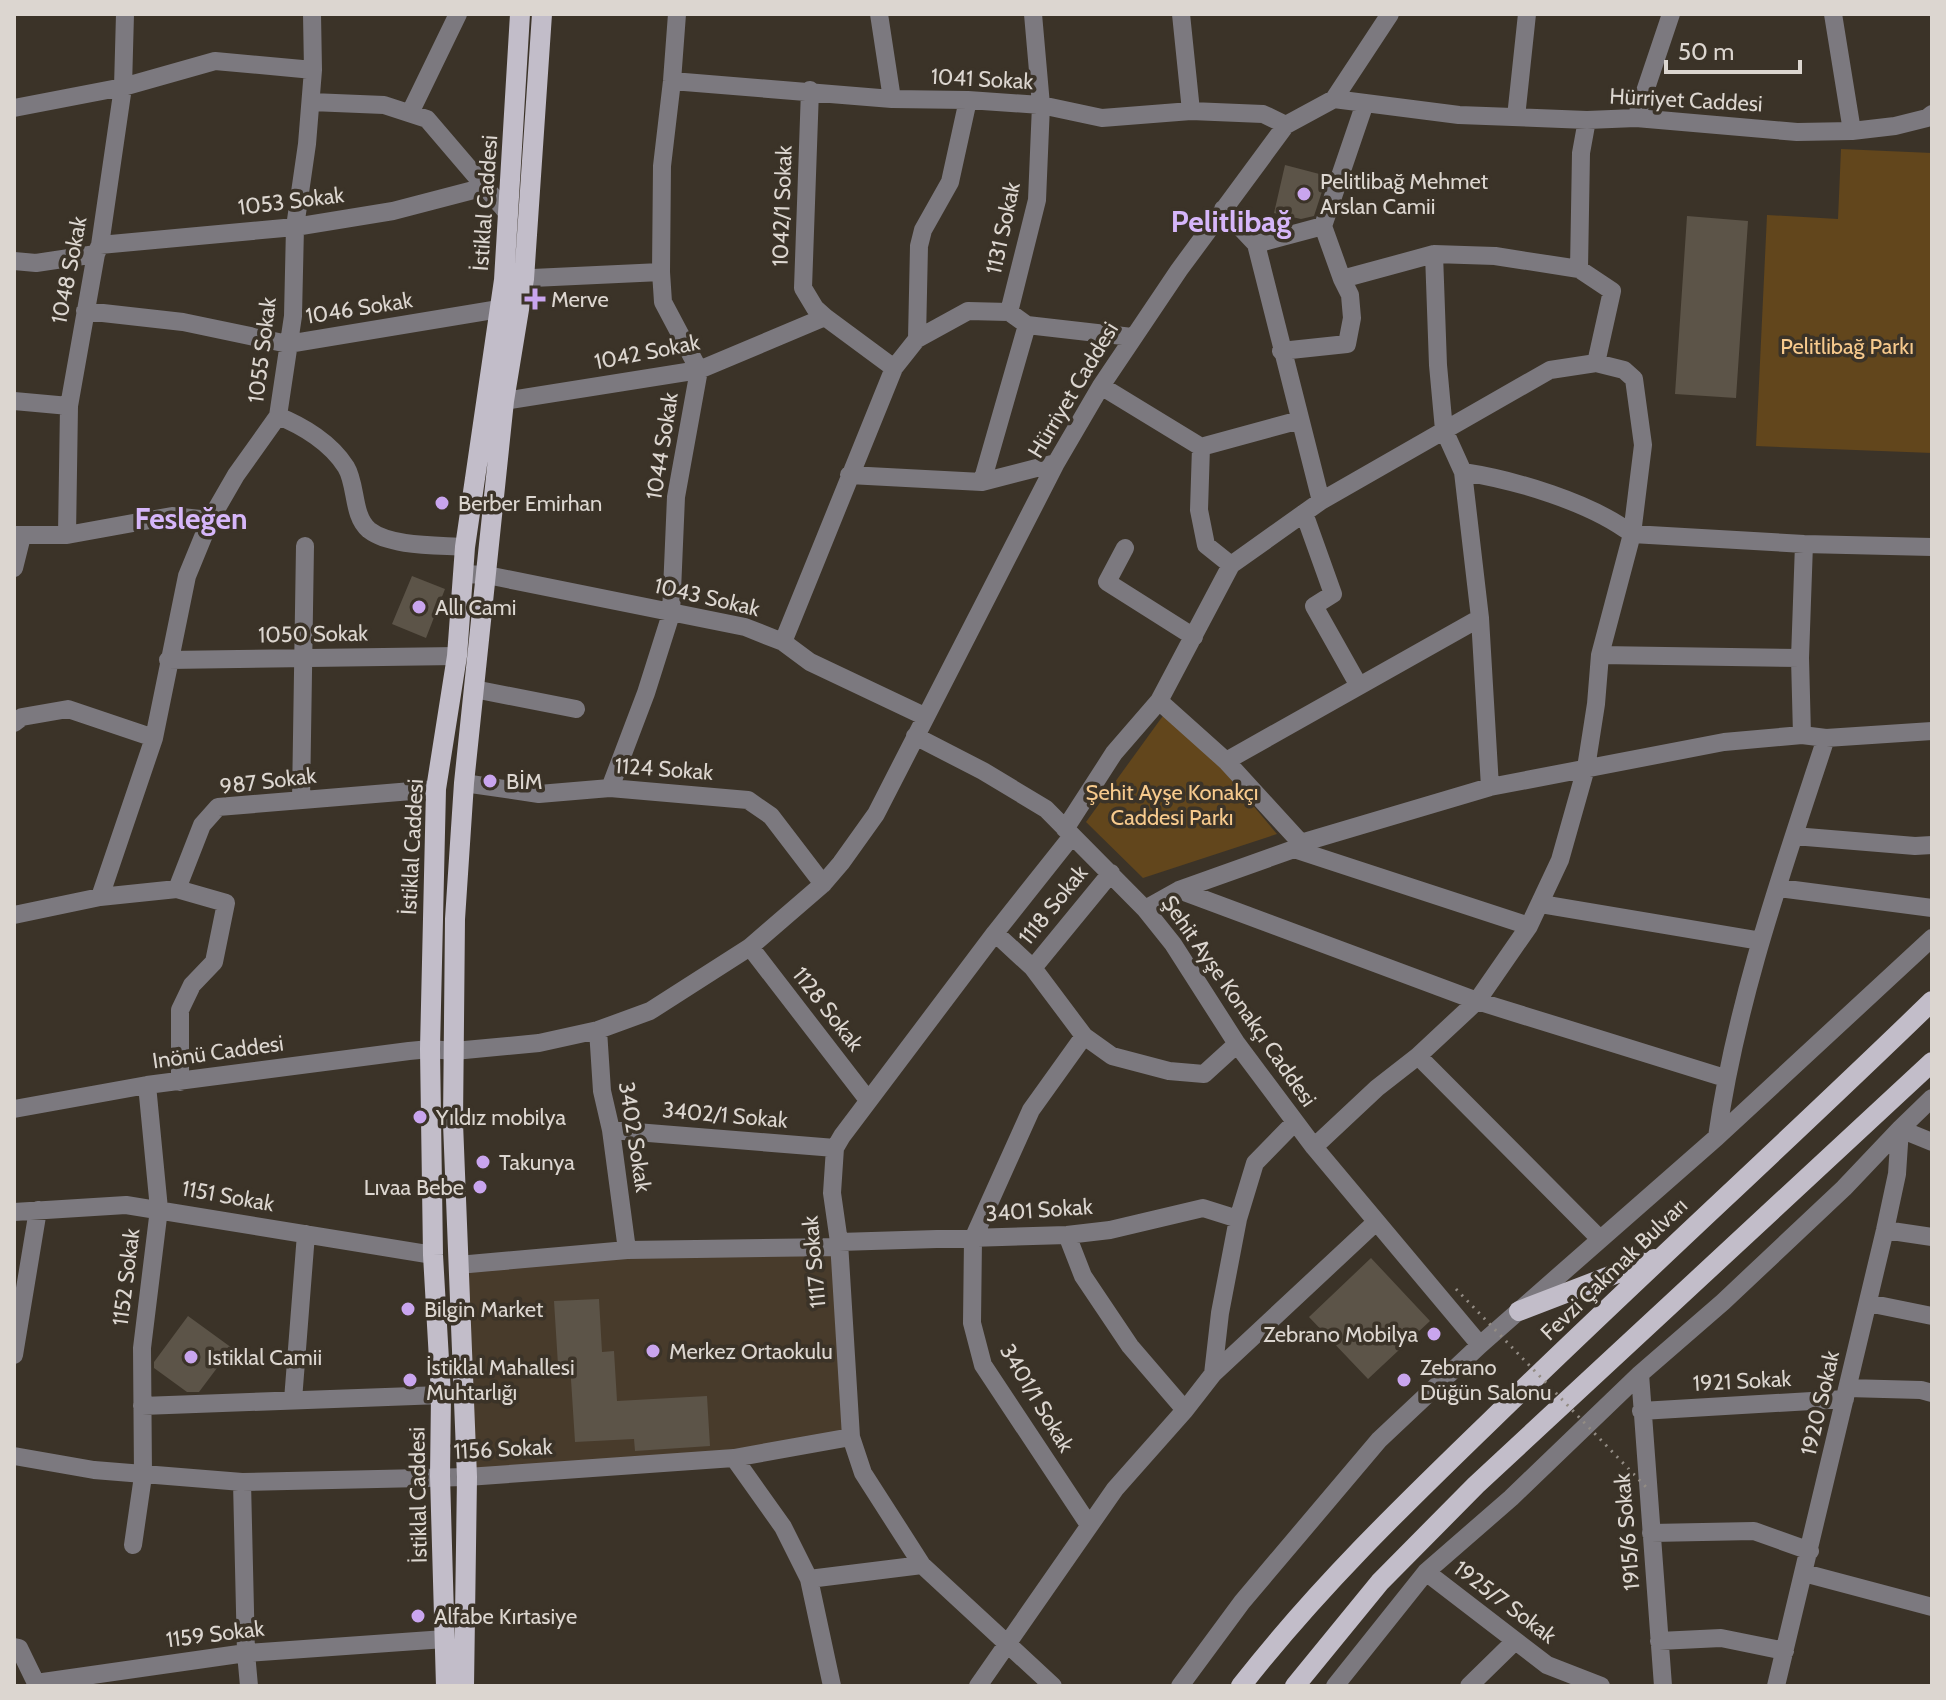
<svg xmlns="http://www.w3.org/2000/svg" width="1946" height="1700" font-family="Cabin,sans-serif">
  <rect width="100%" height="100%" fill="#3b3328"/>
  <!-- built -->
  <path fill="#483b2b" d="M838 1247 851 1437 467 1477 458 1265Z"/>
  <!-- green -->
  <path fill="#62461c" d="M1841 149 1932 153V453L1756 446 1767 215 1838 219Z
    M1165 713 1223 770 1277 834 1143 878 1086 822Z"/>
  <!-- building -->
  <path fill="#5c5448" d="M1285 165 1327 176 1314 216 1301 219 1274 213Z
    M1687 216 1748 221 1736 398 1675 394Z
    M412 576 445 589 426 638 392 624Z
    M1371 1258 1430 1321 1368 1379 1309 1317Z
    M599 1299 602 1352 614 1351 617 1401 707 1396 710 1446 635 1451 634 1439 575 1442 570 1364 558 1365 554 1301Z
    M188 1316 232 1348 199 1392H187L154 1368V1362Z"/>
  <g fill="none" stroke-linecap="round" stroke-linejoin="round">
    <!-- minor -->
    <path stroke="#7c797f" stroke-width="18" d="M879 14 892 99
      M1181 14 1191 111
      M1833 14 1852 131
      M672 81 892 99 968 100 1041 105 1102 118 1191 111 1263 114 1286 125
      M810 90 803 288 815 308 825 317 894 368
      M1334 99 1390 14
      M311 102 384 105 427 119 509 215
      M14 108 123 87 215 61 313 70
      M410 113 458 14
      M1516 117 1527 14
      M1636 118 1671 14
      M1223 209 1256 244 1321 501
      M1323 226 1365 103
      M1256 244 1323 226 1342 279 1350 295 1352 318 1347 344 1281 351
      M100 245 295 227 393 211 485 187
      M1434 254 1438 365 1444 430 1463 472 1480 618 1490 787
      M14 261 36 263 96 254
      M1579 269 1581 153 1587 120
      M511 279 661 272
      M1342 279 1434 254 1495 256 1579 269 1612 291 1596 363
      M85 311 183 322 288 344 499 309
      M1009 312 1037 200 1041 105 1033 14
      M917 339 919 246 923 230 950 182 968 100
      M1101 386 1201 447
      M496 390 504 401 699 370 825 317
      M14 401 69 406
      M278 416C303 426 331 443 346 467 357 485 352 516 369 530 391 547 438 545 465 547
      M1463 472C1515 480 1590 502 1632 534L1804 544 1932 547
      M849 475 982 482 1056 463
      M982 482 1027 325
      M1304 513 1333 594 1314 606 1359 686
      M14 535H67L172 516 210 520
      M67 535 69 406 96 254 100 245 123 87 125 14
      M1125 548 1107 582 1194 637
      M1231 565 1206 545 1199 510 1201 447 1300 420
      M14 568 22 536
      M463 574 487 575 745 627 783 642 810 662 924 716
      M783 642 894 368 917 339 968 311 1009 312 1027 325 1132 337
      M1600 655 1800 658
      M168 660 457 656
      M474 689 576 709
      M1159 701 1226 761 1301 843
      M14 723 22 717 68 709 154 738
      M1802 735 1800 658 1804 544
      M915 736 983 771 1046 809 1145 909 1173 944 1237 1044 1314 1147 1480 1345
      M1226 761 1480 618
      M464 783 539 794 610 788 748 800 771 816 823 884
      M610 788 646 693 671 614 676 497 699 370 663 302 661 272 662 166 672 81 677 14
      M301 800 305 546
      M1065 829 1114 753 1159 701 1231 565 1321 501 1550 370 1596 363 1624 370 1634 379 1643 445 1632 534 1600 655 1596 704 1586 768 1560 860 1529 926 1477 1001 1418 1056 1377 1088 1314 1147
      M1794 836 1915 846 1932 845
      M1294 849 1529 926
      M1779 888 1932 908
      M177 889 226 903 214 962 192 985 180 1010V1082
      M1179 890 1477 1001 1725 1078
      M100 897 154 738 187 576 210 520 236 475 278 416 293 316 295 227 307 144 313 70 312 14
      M1541 904 1761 941
      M1145 909 1179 890 1294 849 1301 843 1490 787 1724 742 1802 735 1826 738 1932 731
      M14 915 100 897 177 889 202 825 218 807 436 789
      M995 933 1033 968 1084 1036 1112 1056 1169 1071 1204 1074 1237 1044
      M750 947 868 1100
      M1033 968 1111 873
      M598 1030 602 1091 611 1130 627 1250
      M1084 1036 1031 1110 973 1239 972 1323 983 1365 1089 1525
      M1418 1056 1600 1239
      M14 1109 147 1085 409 1051 430 1049 454 1051 539 1043 598 1030 650 1011 750 947 823 884 841 863 876 814 1056 463 1101 386 1179 270 1286 125 1334 99 1459 115 1587 120 1636 118 1797 132 1852 131 1895 126 1927 118 1932 114
      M611 1130 835 1148
      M1717 1137C1736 1001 1783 869 1826 738
      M14 1212 126 1205 433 1255
      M1885 1230 1932 1237
      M1067 1235 1083 1276 1130 1346 1185 1410
      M839 1242 1067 1235 1110 1230 1203 1208 1238 1219
      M458 1265 627 1250 838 1247
      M1868 1303 1932 1316
      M14 1355 38 1210
      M1213 1374 1220 1313 1238 1219 1255 1163 1295 1122
      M1640 1374 1663 1686
      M1847 1388 1921 1390 1932 1393
      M293 1400 306 1234
      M142 1406 441 1395
      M1641 1411 1845 1399
      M14 1456 94 1470 242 1482 467 1477 734 1458 851 1437
      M734 1458 783 1527 809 1579 832 1686
      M242 1482 246 1653 249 1686
      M1651 1533 1754 1531 1810 1551
      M133 1545 143 1476 142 1348 159 1209 147 1085
      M1426 1572 1547 1665 1601 1686
      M1804 1573 1932 1607
      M809 1579 922 1565
      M1659 1641 1721 1638 1785 1651
      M14 1647 19 1648 36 1683 246 1653 445 1639
      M978 1686 1115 1489 1185 1410 1213 1374 1376 1222
      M1053 1686 922 1565 863 1473 851 1437 839 1242 832 1193 835 1148 842 1136 995 933 1072 836
      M1180 1686 1242 1602 1379 1440 1480 1345 1717 1137 1932 938
      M1335 1686 1426 1572 1511 1498 1640 1374 1723 1302 1844 1188 1900 1129 1932 1098
      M1469 1686 1514 1642
      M1776 1686 1885 1230 1897 1174 1900 1129 1932 1142"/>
    <!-- major -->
    <path stroke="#c2bdc9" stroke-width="20" d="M1519 1311 1654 1259
      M446 1686 440 1476 441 1395 433 1255 430 1049 436 789 457 656 465 547 504 280 520 14
      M464 1686 467 1477 453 1123 455 919 464 783 504 401 524 279 542 14
      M1241 1686C1322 1582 1417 1492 1511 1401 1650 1266 1793 1136 1932 1001
      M1295 1686 1380 1582 1476 1485 1932 1062"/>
    <!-- path-bridge -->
    <path stroke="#938c84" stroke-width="3" stroke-dasharray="2 6" stroke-linecap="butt" d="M1456 1289 1647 1488"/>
  </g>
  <!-- markers -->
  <g fill="#c9a5ee" stroke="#3b3328" stroke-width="3">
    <circle cx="1304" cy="194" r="8"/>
    <path d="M531 287h8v8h8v8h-8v8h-8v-8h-8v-8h8z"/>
    <circle cx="442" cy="503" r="8"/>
    <circle cx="419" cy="607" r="8"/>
    <circle cx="490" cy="781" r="8"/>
    <circle cx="420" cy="1117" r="8"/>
    <circle cx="483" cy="1162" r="8"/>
    <circle cx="480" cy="1187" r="8"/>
    <circle cx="408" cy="1309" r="8"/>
    <circle cx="1434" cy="1334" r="8"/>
    <circle cx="653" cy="1351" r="8"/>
    <circle cx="191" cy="1357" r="8"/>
    <circle cx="410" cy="1380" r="8"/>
    <circle cx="1404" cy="1380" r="8"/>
    <circle cx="418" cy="1616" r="8"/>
  </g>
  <g text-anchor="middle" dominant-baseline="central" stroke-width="7" stroke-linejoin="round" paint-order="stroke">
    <!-- street labels -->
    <g font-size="22" fill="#dcd6d0" stroke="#3b3328">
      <text transform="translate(982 79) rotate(3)">1041 Sokak</text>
      <text transform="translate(1686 100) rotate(3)">Hürriyet Caddesi</text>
      <text transform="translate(291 201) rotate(-7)">1053 Sokak</text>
      <text transform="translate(485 203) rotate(-86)">İstiklal Caddesi</text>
      <text transform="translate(782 206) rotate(-88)">1042/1 Sokak</text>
      <text transform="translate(1003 228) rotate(-78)">1131 Sokak</text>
      <text transform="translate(69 270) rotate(-79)">1048 Sokak</text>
      <text transform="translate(359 308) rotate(-9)">1046 Sokak</text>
      <text transform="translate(262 350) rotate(-83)">1055 Sokak</text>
      <text transform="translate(647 352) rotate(-11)">1042 Sokak</text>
      <text transform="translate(1073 390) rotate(-59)">Hürriyet Caddesi</text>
      <text transform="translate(662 446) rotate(-81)">1044 Sokak</text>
      <text transform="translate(707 597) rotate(13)">1043 Sokak</text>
      <text transform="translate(313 634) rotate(-1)">1050 Sokak</text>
      <text transform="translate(664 769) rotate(4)">1124 Sokak</text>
      <text transform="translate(268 781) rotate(-7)">987 Sokak</text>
      <text transform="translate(412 847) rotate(-87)">İstiklal Caddesi</text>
      <text transform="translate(1053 905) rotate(-51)">1118 Sokak</text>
      <text transform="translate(1239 1001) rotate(55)">Şehit Ayşe Konakçı Caddesi</text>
      <text transform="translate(828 1009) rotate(52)">1128 Sokak</text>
      <text transform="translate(218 1052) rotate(-8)">Inönü Caddesi</text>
      <text transform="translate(725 1115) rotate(5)">3402/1 Sokak</text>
      <text transform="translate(635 1137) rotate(81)">3402 Sokak</text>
      <text transform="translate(228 1196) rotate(10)">1151 Sokak</text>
      <text transform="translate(1039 1210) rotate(-4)">3401 Sokak</text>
      <text transform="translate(814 1262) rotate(-95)">1117 Sokak</text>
      <text transform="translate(1614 1269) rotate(-44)">Fevzi Çakmak Bulvarı</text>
      <text transform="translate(126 1277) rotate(-83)">1152 Sokak</text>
      <text transform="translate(1742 1381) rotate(-3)">1921 Sokak</text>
      <text transform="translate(1037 1398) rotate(59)">3401/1 Sokak</text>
      <text transform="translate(1820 1403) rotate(-77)">1920 Sokak</text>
      <text transform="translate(503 1449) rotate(-3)">1156 Sokak</text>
      <text transform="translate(418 1495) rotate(-91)">İstiklal Caddesi</text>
      <text transform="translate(1627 1532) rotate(-95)">1915/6 Sokak</text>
      <text transform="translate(1505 1602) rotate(37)">1925/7 Sokak</text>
      <text transform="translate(215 1634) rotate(-7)">1159 Sokak</text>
    </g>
    <!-- poi labels -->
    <g font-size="22" fill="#dcd6d0" stroke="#3b3328" text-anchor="start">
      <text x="1320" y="181">Pelitlibağ Mehmet<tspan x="1320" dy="25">Arslan Camii</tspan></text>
      <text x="551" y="299">Merve</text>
      <text x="458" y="503">Berber Emirhan</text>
      <text x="435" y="607">Allı Cami</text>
      <text x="506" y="781">BİM</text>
      <text x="436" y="1117">Yıldız mobilya</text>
      <text x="499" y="1162">Takunya</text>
      <text x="464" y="1187" text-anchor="end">Lıvaa Bebe</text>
      <text x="424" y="1309">Bilgin Market</text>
      <text x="1418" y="1334" text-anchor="end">Zebrano Mobilya</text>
      <text x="669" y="1351">Merkez Ortaokulu</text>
      <text x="207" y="1357">Istiklal Camii</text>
      <text x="426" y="1367">İstiklal Mahallesi<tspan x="426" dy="25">Muhtarlığı</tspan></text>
      <text x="1420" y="1367">Zebrano<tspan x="1420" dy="25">Düğün Salonu</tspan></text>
      <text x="434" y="1616">Alfabe Kırtasiye</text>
    </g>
    <!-- park labels -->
    <g font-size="22" fill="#f7ca8d" stroke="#3b3328">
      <text x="1847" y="346">Pelitlibağ Parkı</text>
      <text x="1172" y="792">Şehit Ayşe Konakçı<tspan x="1172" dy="25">Caddesi Parkı</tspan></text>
    </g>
    <!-- district labels -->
    <g font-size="30" font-weight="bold" fill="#d6b6fa" stroke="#3b3328">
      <text x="1231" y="221">Pelitlibağ</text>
      <text x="191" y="518">Fesleğen</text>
    </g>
  </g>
  <!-- border -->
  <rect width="1946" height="1700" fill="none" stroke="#dcd6d0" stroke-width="32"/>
  <!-- scale -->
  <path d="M1666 60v12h134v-12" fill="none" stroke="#dcd6d0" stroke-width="4"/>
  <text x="1678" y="60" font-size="24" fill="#dcd6d0" stroke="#3b3328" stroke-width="6" paint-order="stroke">50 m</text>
</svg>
